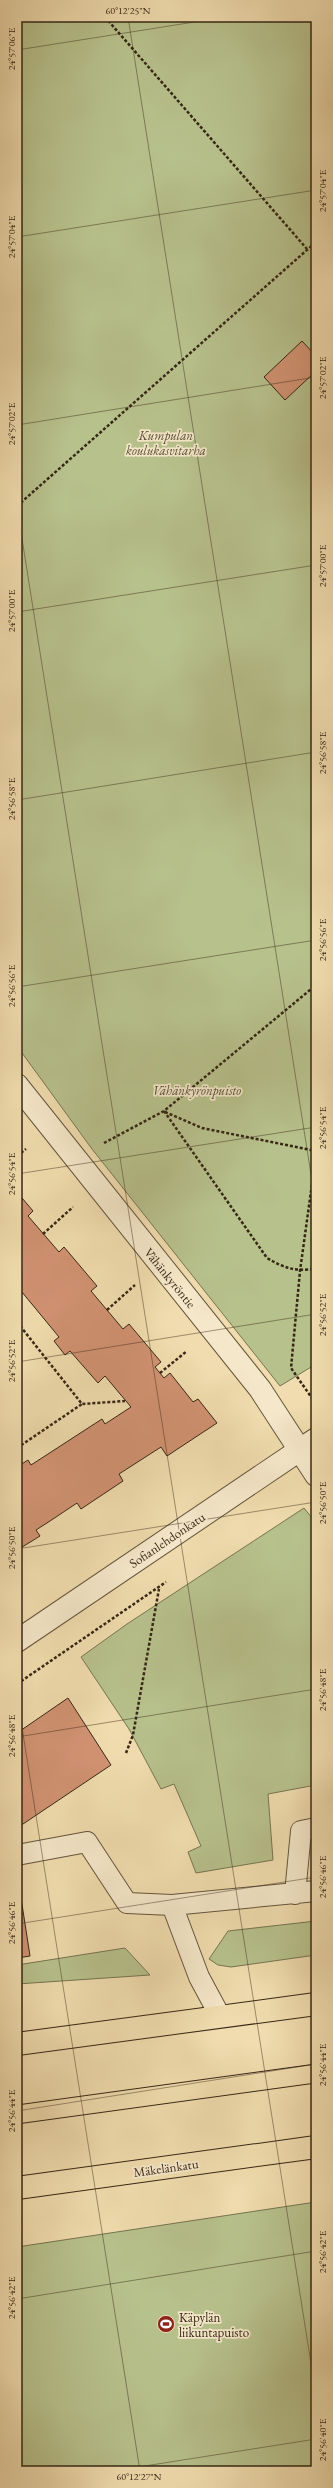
<svg xmlns="http://www.w3.org/2000/svg" width="333" height="2488" font-family="'EB Garamond',serif">
  <rect width="100%" height="100%" fill="#f0dcae"/>
  <filter id="stains"><feTurbulence type="fractalNoise" baseFrequency=".005" numOctaves="4"/><feColorMatrix values="0 0 0 0 .2 0 0 0 0 .09 0 0 0 0 .02 0 0 0 .5 -.17"/></filter>
  <radialGradient id="worn" r=".72"><stop offset=".6" stop-color="#630" stop-opacity="0"/><stop offset="1" stop-color="#630" stop-opacity=".3"/></radialGradient>
  <!-- green -->
  <path fill="#b7c18c" stroke="#767451" d="M17 17H316V1364L280 1386 92 1149 17 1046Z
    M304 1508 316 1523V1785L268 1794 273 1860 196 1873 188 1852 201 1846 174 1784 161 1789 129 1729 81 1657 127 1624Z
    M316 1921V1955L231 1967 218 1965 209 1959 228 1931Z
    M125 1948 150 1975 17 1984V1965Z
    M316 2202V2471H17V2247Z"/>
  <!-- building -->
  <path fill="#d19272" stroke="#362616" d="M302 341 316 356V371L285 400 264 377Z
    M17 1192 33 1211 28 1216 59 1252 64 1247 97 1286 91 1291 112 1316 123 1329 129 1324 161 1362 155 1367 164 1378 170 1373 193 1402 198 1399 217 1423 167 1456 161 1447 119 1474 123 1481 81 1509 77 1503 50 1521 36 1530 40 1536 19 1549 17 1546V1477L19 1475 17 1467 28 1460 31 1465 102 1419 105 1424 131 1407 105 1376 98 1383 70 1351 65 1355 54 1341 59 1337 17 1286Z
    M68 1698 111 1765 17 1828V1733Z
    M17 1872 30 1956 17 1958Z"/>
  <g fill="none" stroke-linecap="round" stroke-linejoin="round">
    <defs>
      <path id="lane" d="M17 1855 87 1842 127 1903 172 1905 316 1891
        M295 1894 301 1831 316 1828
        M172 1905 199 1977 220 2016"/>
      <path id="street" d="M17 1085 260 1389 316 1475
        M17 1641 316 1439"/>
      <path id="primary" d="M17 2044 316 2004
        M17 2188 316 2147"/>
    </defs>
    <!-- lane casing -->
    <use href="#lane" stroke="#64543c" stroke-width="22"/>
    <!-- street casing -->
    <use href="#street" stroke="#64543c" stroke-width="24"/>
    <!-- primary casing -->
    <use href="#primary" stroke="#362616" stroke-width="24"/>
    <!-- path -->
    <path stroke="#362616" stroke-width="2.5" stroke-dasharray="3 2" stroke-linecap="butt" d="M105 17 307 249
      M17 506 316 242
      M164 1111 267 1258C286 1269 294 1271 316 1269
      M165 1112 202 1128 316 1151
      M104 1143 164 1111 316 985
      M316 1155 300 1271 291 1368 316 1404
      M17 1156 26 1149
      M43 1234 73 1207
      M107 1310 135 1285
      M17 1322 82 1404 125 1401
      M160 1373 187 1351
      M17 1448 82 1404
      M17 1684 166 1582
      M126 1753 133 1735 159 1589"/>
    <!-- lane -->
    <use href="#lane" stroke="#f5e8ca" stroke-width="20"/>
    <!-- street -->
    <use href="#street" stroke="#f5e8ca" stroke-width="22"/>
    <!-- primary -->
    <use href="#primary" stroke="#f0dcae" stroke-width="22"/>
    <!-- tram -->
    <path stroke="#362616" stroke-width="1" d="M17 2105 316 2064
      M17 2124 316 2083"/>
  </g>
  <!-- ticks -->
  <path fill="none" stroke="#362616" stroke-width="1" stroke-opacity="0.45" d="M128 17 316 1206M17 50 226 17M17 237 316 190M17 425 316 377M17 507 316 2395M17 612 316 565M17 800 316 752M17 987 316 940M17 1174 316 1127M17 1362 316 1314M17 1549 316 1502M17 1696 140 2471M17 1737 316 1689M17 1924 316 1877M17 2111 316 2064M17 2299 316 2251M113 2471 316 2439"/>
  <!-- icons -->
  <defs>
    <symbol id="stadium-disc" viewBox="-11 -11 22 22"><circle r="9.5" fill="#8f2418" stroke="#f5e8ca"/><path d="M0-5a6.5 5 0 1 0 0 10a6.5 5 0 1 0 0-10ZM-3.5-1.8h7v3.6h-7Z" fill="#fff"/></symbol>
  </defs>
  <g fill-rule="evenodd">
    <use href="#stadium-disc" x="156" y="2314" width="20" height="20"/>
  </g>
  <g text-anchor="middle" dominant-baseline="central" stroke-width="3.5" stroke-linejoin="round" paint-order="stroke">
    <!-- park labels -->
    <g font-size="13" font-style="italic" fill="#564d34" stroke="#f5e8ca">
      <text x="166" y="435">Kumpulan<tspan x="166" dy="15">koulukasvitarha</tspan></text>
      <text x="197" y="1090">Vähänkyrönpuisto</text>
    </g>
    <!-- street labels -->
    <g font-size="13" fill="#362616" stroke="#f5e8ca">
      <text transform="translate(170 1278) rotate(51)">Vähänkyröntie</text>
      <text transform="translate(167 1540) rotate(-34)">Sofianlehdonkatu</text>
      <text transform="translate(166 2168) rotate(-8)">Mäkelänkatu</text>
    </g>
    <!-- poi labels -->
    <g font-size="13" fill="#362616" stroke="#f5e8ca" text-anchor="start">
      <text x="179" y="2317">Käpylän<tspan x="179" dy="15">liikuntapuisto</tspan></text>
    </g>
  </g>
  <!-- margin -->
  <rect width="333" height="2488" fill="none" stroke="#f0dcae" stroke-width="44"/>
  <rect x="22" y="22" width="289" height="2444" fill="none" stroke="#362616" stroke-width="1.5"/>
  <g font-size="10" text-anchor="middle" fill="#362616">
    <text x="128" y="14">60°12'25"N</text>
    <text transform="translate(11 49) rotate(-90)" y="4">24°57'06"E</text>
    <text transform="translate(322 191) rotate(-90)" y="4">24°57'04"E</text>
    <text transform="translate(11 237) rotate(-90)" y="4">24°57'04"E</text>
    <text transform="translate(322 378) rotate(-90)" y="4">24°57'02"E</text>
    <text transform="translate(11 424) rotate(-90)" y="4">24°57'02"E</text>
    <text transform="translate(322 566) rotate(-90)" y="4">24°57'00"E</text>
    <text transform="translate(11 611) rotate(-90)" y="4">24°57'00"E</text>
    <text transform="translate(322 753) rotate(-90)" y="4">24°56'58"E</text>
    <text transform="translate(11 799) rotate(-90)" y="4">24°56'58"E</text>
    <text transform="translate(322 940) rotate(-90)" y="4">24°56'56"E</text>
    <text transform="translate(11 986) rotate(-90)" y="4">24°56'56"E</text>
    <text transform="translate(322 1128) rotate(-90)" y="4">24°56'54"E</text>
    <text transform="translate(11 1174) rotate(-90)" y="4">24°56'54"E</text>
    <text transform="translate(322 1315) rotate(-90)" y="4">24°56'52"E</text>
    <text transform="translate(11 1361) rotate(-90)" y="4">24°56'52"E</text>
    <text transform="translate(322 1503) rotate(-90)" y="4">24°56'50"E</text>
    <text transform="translate(11 1548) rotate(-90)" y="4">24°56'50"E</text>
    <text transform="translate(322 1690) rotate(-90)" y="4">24°56'48"E</text>
    <text transform="translate(11 1736) rotate(-90)" y="4">24°56'48"E</text>
    <text transform="translate(322 1877) rotate(-90)" y="4">24°56'46"E</text>
    <text transform="translate(11 1923) rotate(-90)" y="4">24°56'46"E</text>
    <text transform="translate(322 2065) rotate(-90)" y="4">24°56'44"E</text>
    <text transform="translate(11 2111) rotate(-90)" y="4">24°56'44"E</text>
    <text transform="translate(322 2252) rotate(-90)" y="4">24°56'42"E</text>
    <text transform="translate(11 2298) rotate(-90)" y="4">24°56'42"E</text>
    <text transform="translate(322 2440) rotate(-90)" y="4">24°56'40"E</text>
    <text x="139" y="2480">60°12'27"N</text>
  </g>
  <rect width="100%" height="100%" filter="url(#stains)"/>
  <rect width="100%" height="100%" fill="url(#worn)"/>
</svg>
